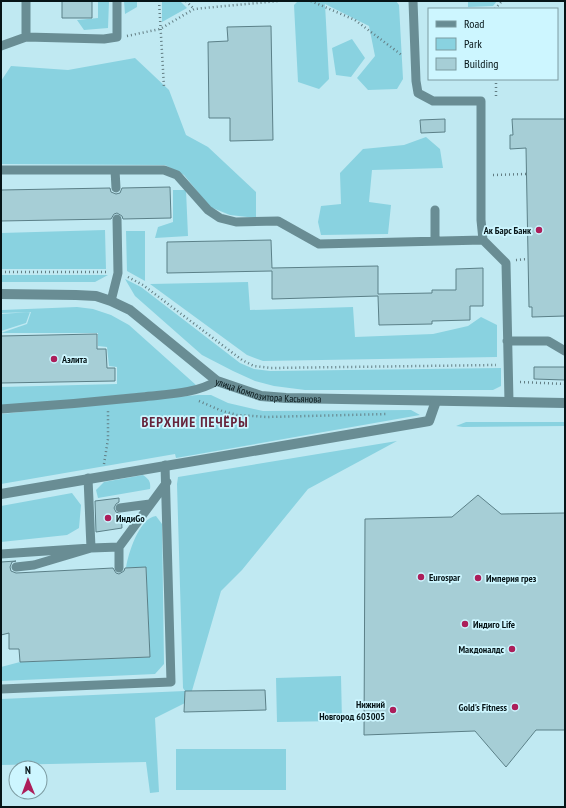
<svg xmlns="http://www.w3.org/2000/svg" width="566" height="808" font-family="'PT Sans Narrow',sans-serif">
  <rect width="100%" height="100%" fill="#c0e9f2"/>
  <!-- green -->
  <path fill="#89d2e0" d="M98 1H109L108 28 84 30 77 20 98 18Z
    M124 1H137V7L125 14Z
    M162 1H180L187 8 162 22Z
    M298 1H396L399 5 403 79 397 89 368 90 357 78 375 56 369 26 325 4 329 79 319 89 298 82 294 5Z
    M468 1H497L493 6 468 7Z
    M352 39 365 58 351 77 336 75 332 48Z
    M135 58 169 90 186 135 208 147 256 192V218L230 215 210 207 184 175 165 165 1 164V81L11 66 68 70Z
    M426 137 440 149 443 168 372 170 369 202 391 205 388 234 321 235 318 222 321 206 341 204 340 173 363 149 404 145Z
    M173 190H186L188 236 155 238 158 227 173 222Z
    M105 230 106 269H1V233Z
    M126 231H145V281L127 271Z
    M1 275H108L95 282H1Z
    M125 279 141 287 240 363 254 369 270 371 501 368V386L493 390H305L274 386 255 381 233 371 202 355 135 296Z
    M248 282 250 310 353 307 355 337 433 334 468 326 481 317 497 325V357L263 361 247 355 150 284Z
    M77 307 93 309 111 315 129 325 196 385 192 388 1 407V387L117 384V367L109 366 107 347 98 346V333H1L27 324 31 312 1 313 2 310Z
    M30 312 26 323 1 331V314Z
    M198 395H211L228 403 263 411 411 410 420 415 176 458 175 454 1 484V414Z
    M466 422H565V426L463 427 456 426Z
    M397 441 308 489 242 570 221 591 189 701 155 718 159 792 150 793 146 762 1 765V699L185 691 183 688 177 484 178 477Z
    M143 475C149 479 151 482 150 489L98 498 96 490 104 482Z
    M72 493 81 505 79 528 67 535 1 542V506Z
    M156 516 162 524 164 664 155 674 1 681V667L20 662 150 657 146 567 126 568C128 554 139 518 156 516Z
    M341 676 342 721 277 722 276 678Z
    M176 749H286V790H176Z"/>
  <!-- building -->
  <path fill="#a6ced6" stroke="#5b8088" d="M62 1H92V18H62Z
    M271 26 273 140 230 141V118H209L208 42 228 41 227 27Z
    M445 119V132L421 133 420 120Z
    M512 119H565V316L532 317V307H529L526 148 510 149V135H513Z
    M170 187 171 218 123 219 122 216 117 213 114 214 111 219 1 221V190L110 188 111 192 116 194 120 193 122 188Z
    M271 240 272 268 378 266V294L432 293V290H456V269L483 268V306H470V320L432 321V324L379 325 378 296 272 299V271L167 273V242Z
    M97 334V349H106L107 368H115V381L1 383V336Z
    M534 367H565V380L534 379Z
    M478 495 501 514 565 513V730H536L506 767 475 731 364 735 365 519 452 517Z
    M119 498V502L116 504 114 508 116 512 121 514 122 528 96 532 95 501Z
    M16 561 12 562 10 567 11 571 16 573 113 568 116 573 119 574 124 571 125 568 146 567 150 657 20 662 19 649H9V633L1 635V562Z
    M265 690 266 710 184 712 185 691Z"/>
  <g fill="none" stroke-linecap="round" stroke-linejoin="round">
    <!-- path -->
    <path stroke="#627d83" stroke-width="2.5" stroke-dasharray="1 3" stroke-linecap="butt" d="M159 1 164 87
      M186 1 194 9
      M311 1 355 20 403 56
      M495 9 502 1
      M127 36 160 29 194 9 278 1
      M496 79V99
      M493 175 526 174
      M516 260 528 259
      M1 272H108
      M128 277 143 285 242 360 254 366 271 368 496 365
      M520 382 565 384
      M199 401 222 411 237 415 267 417 388 414
      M104 464 108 439V411"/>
    <!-- lane -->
    <path stroke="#698d94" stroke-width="9" d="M413 1 416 81 418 93 433 101H481V220L483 240 506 263 509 402
      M26 37 104 39 117 37V1
      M1 46 26 37V1
      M1 170H164L177 175 208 210 220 218 236 222 278 221 319 244 483 240
      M115 170 116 188
      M435 210V241
      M111 301 118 273 117 219
      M507 341H548L565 351
      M1 409C48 406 95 402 142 397 167 394 195 394 217 381
      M120 508 150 504
      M119 547V568
      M1 554 91 548 88 478
      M16 567 34 565 91 548 119 547 167 482
      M1 689 171 682 165 465"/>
    <!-- street -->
    <g stroke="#698d94" stroke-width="10">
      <path id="s1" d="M1 294 76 295 96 296 111 301 130 310 217 381 261 396 286 398 565 403"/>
      <path d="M1 494 429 421 436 401"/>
    </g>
  </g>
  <!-- markers -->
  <g fill="#ac1e5a" stroke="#cdf6ff" stroke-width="1.5">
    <circle cx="539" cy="230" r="4"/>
    <circle cx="54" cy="359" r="4"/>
    <circle cx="108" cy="518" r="4"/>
    <circle cx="421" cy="577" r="4"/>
    <circle cx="478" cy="578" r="4"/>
    <circle cx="465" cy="624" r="4"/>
    <circle cx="512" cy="649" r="4"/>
    <circle cx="515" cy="707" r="4"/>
    <circle cx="393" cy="710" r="4"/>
  </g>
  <g text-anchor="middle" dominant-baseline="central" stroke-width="3.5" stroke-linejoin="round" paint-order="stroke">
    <!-- poi labels -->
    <g font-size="10" font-weight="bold" fill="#061417" stroke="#cdf6ff" text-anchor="start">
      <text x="531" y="230" text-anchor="end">Ак Барс Банк</text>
      <text x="62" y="359">Аэлита</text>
      <text x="116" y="518">ИндиGo</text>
      <text x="429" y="577">Eurospar</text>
      <text x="486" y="578">Империя грез</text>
      <text x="473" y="624">Индиго Life</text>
      <text x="504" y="649" text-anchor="end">Макдоналдс</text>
      <text x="385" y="704" text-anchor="end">Нижний<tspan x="385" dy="12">Новгород 603005</tspan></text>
      <text x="507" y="707" text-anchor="end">Gold's Fitness</text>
    </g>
    <!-- street labels -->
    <g font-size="10" fill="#061417" stroke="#cdf6ff">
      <text stroke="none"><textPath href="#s1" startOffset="297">улица Композитора Касьянова</textPath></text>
    </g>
    <!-- district labels -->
    <g font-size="14" font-weight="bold" letter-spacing="1" fill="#66233a" stroke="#cdf6ff">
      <text x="195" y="422">ВЕРХНИЕ ПЕЧЁРЫ</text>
    </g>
  </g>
  <!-- border -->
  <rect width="566" height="808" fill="none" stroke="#061417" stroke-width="4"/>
  <!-- legend -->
  <rect x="428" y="8" width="130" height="72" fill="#cdf6ff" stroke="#7d9ca2"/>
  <rect x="436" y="21" width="20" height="6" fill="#698d94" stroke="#7d9ca2"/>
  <text x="464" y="28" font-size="12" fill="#061417">Road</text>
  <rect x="436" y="38" width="20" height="12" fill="#89d2e0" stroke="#7d9ca2"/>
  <text x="464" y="48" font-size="12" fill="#061417">Park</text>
  <rect x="436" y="58" width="20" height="12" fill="#a6ced6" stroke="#7d9ca2"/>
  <text x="464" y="68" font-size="12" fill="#061417">Building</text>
  <!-- north arrow -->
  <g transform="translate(28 780) rotate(359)"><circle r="19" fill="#cdf6ff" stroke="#7d9ca2"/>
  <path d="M0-3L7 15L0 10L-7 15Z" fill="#ac1e5a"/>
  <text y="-6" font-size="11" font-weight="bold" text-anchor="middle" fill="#061417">N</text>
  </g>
</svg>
